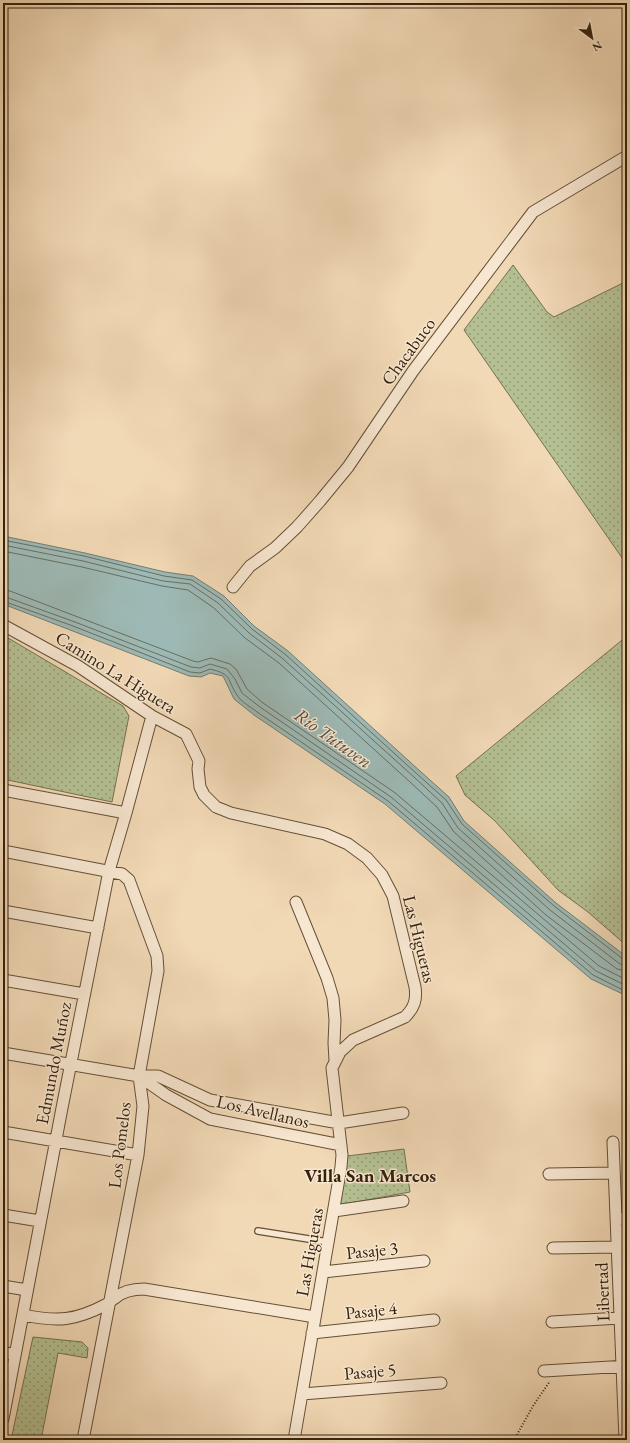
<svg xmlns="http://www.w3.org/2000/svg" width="630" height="1443" font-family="'EB Garamond',serif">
  <defs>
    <pattern id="grass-dots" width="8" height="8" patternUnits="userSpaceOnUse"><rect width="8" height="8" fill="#b4c092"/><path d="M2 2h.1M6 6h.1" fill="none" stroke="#939c76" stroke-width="1.8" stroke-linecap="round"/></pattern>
  </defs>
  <rect width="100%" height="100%" fill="#f2d9b6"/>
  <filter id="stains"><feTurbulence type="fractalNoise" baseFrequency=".005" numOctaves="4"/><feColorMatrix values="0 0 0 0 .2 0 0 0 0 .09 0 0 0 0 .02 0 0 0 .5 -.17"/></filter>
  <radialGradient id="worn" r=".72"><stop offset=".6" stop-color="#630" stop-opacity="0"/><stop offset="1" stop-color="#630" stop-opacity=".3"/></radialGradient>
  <!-- grass -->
  <path fill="url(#grass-dots)" stroke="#747150" d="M513 265 547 312 554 317 627 281V565L464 330Z
    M3 635 123 706 129 716 112 802 3 779Z
    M627 636V946L588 912 558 890 495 821 465 795 456 776Z
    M404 1149 410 1192 339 1205 347 1156Z
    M33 1337 82 1342 88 1348 87 1358 58 1353 41 1440H11Z"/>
  <!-- water -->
  <path fill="#9db9b5" stroke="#737d72" d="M3 536 85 553 165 572 193 576 224 596 254 626 288 651 420 771 449 797 464 821 556 903 627 957V996L591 979 385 804 254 715 234 699 223 676 210 673 201 677 189 676 3 604Z"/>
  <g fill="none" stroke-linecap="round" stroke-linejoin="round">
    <!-- shore -->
    <path stroke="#696e61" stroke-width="1" d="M3 540 84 556 164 576 192 580 221 599 252 629 286 655 417 774 446 800 462 824 554 906 623 959 627 960
      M3 545 83 561 163 581 190 584 218 603 249 633 282 658 414 777 442 803 458 828 550 910 620 964 627 965
      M3 551 82 567 162 586 188 590 214 608 245 638 279 663 410 782 437 807 454 832 546 915 617 969 627 971
      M3 590 10 591 193 661 198 662 211 658 230 664 236 669 247 689 263 703 394 792 599 966 627 980
      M3 596 75 622 191 667 200 668 210 664 227 669 235 679 242 693 260 707 391 797 596 971 627 986
      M3 601 73 626 190 672 200 673 210 669C234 675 226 679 237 695 241 702 251 707 257 712L388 801 593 975 627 992"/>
    <defs>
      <path id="service" d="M258 1231 328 1242"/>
      <path id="minor" d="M233 587 250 566 275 548 297 527 320 501 348 467 413 371 533 212 627 156
        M3 625 78 666 152 716 186 734 199 761 198 769 200 787 204 795 216 807 231 813 325 834 348 844 367 858 382 875 393 896 415 987C417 1000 414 1008 405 1017L353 1040 340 1052 332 1068 342 1155 341 1167 294 1440
        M3 790 126 813
        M3 851 122 874 129 880 157 956 158 971 139 1076 143 1106 138 1155 83 1440
        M296 902 327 978 333 998 335 1020 334 1043 335 1060
        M3 911 98 928
        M3 980 84 994
        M3 1053 139 1076H158L210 1100 339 1123 403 1113
        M139 1076 166 1095 210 1119 341 1145
        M3 1132 138 1155
        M613 1142 625 1440
        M549 1174 614 1173
        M334 1211 403 1201
        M3 1215 40 1221
        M616 1219 627 1218
        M553 1248 617 1247
        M323 1272 424 1261
        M3 1286 27 1290
        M23 1315C58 1322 75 1321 107 1304 110 1302 112 1300 115 1298 123 1291 134 1289 144 1289L315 1317
        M552 1322 620 1318
        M312 1333 434 1320
        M3 1352 15 1355
        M544 1371 627 1366
        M302 1394 441 1383
        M3 1419 62 1108 109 871 126 813 152 716"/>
    </defs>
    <!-- service casing -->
    <use href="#service" stroke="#645037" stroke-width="8"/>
    <!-- minor casing -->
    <use href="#minor" stroke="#645037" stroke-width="13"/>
    <!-- path -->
    <path stroke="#35220d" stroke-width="2" stroke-dasharray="1 2" stroke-linecap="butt" d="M514 1440 533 1406 550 1381"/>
    <!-- service -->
    <use href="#service" stroke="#f7e6d0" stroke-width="5.5"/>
    <!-- minor -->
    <use href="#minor" stroke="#f7e6d0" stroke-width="11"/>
  </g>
  <g text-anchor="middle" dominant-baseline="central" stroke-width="3" stroke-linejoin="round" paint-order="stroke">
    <!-- street labels -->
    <g font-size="18" fill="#35220d" stroke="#f7e6d0">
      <text transform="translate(408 351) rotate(-54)">Chacabuco</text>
      <text transform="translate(116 672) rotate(32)">Camino La Higuera</text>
      <text transform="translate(420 939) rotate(76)">Las Higueras</text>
      <text transform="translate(53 1063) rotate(-79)">Edmundo Muñoz</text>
      <text transform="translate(263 1111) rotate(13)">Los Avellanos</text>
      <text transform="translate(119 1145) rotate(-83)">Los Pomelos</text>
      <text transform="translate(372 1250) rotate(-6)">Pasaje 3</text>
      <text transform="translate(309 1252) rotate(-80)">Las Higueras</text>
      <text transform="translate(602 1292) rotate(-92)">Libertad</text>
      <text transform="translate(371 1310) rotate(-6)">Pasaje 4</text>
      <text transform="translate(370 1371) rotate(-5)">Pasaje 5</text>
    </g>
    <!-- water labels -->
    <g font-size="19" font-style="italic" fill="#544f3f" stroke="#f7e6d0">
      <text transform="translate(333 738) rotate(35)">Río Tutuven</text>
    </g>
    <!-- neighbourhood labels -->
    <g font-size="19" font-weight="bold" fill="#35220d" stroke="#f7e6d0">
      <text x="370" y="1175">Villa San Marcos</text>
    </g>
  </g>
  <!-- margin -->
  <rect width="630" height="1443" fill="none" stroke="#f2d9b6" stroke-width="16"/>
  <rect x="4" y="4" width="622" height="1435" fill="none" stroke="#35220d" stroke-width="2"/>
  <rect x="8" y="8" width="614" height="1427" fill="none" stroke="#35220d"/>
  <!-- north arrow -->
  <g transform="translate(592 38) rotate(148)" stroke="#f7e6d0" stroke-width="3" paint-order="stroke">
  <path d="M0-3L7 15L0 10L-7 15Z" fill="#35220d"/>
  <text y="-6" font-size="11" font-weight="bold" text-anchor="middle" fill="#35220d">N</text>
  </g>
  <rect width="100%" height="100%" filter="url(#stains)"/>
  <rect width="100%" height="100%" fill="url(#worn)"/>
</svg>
